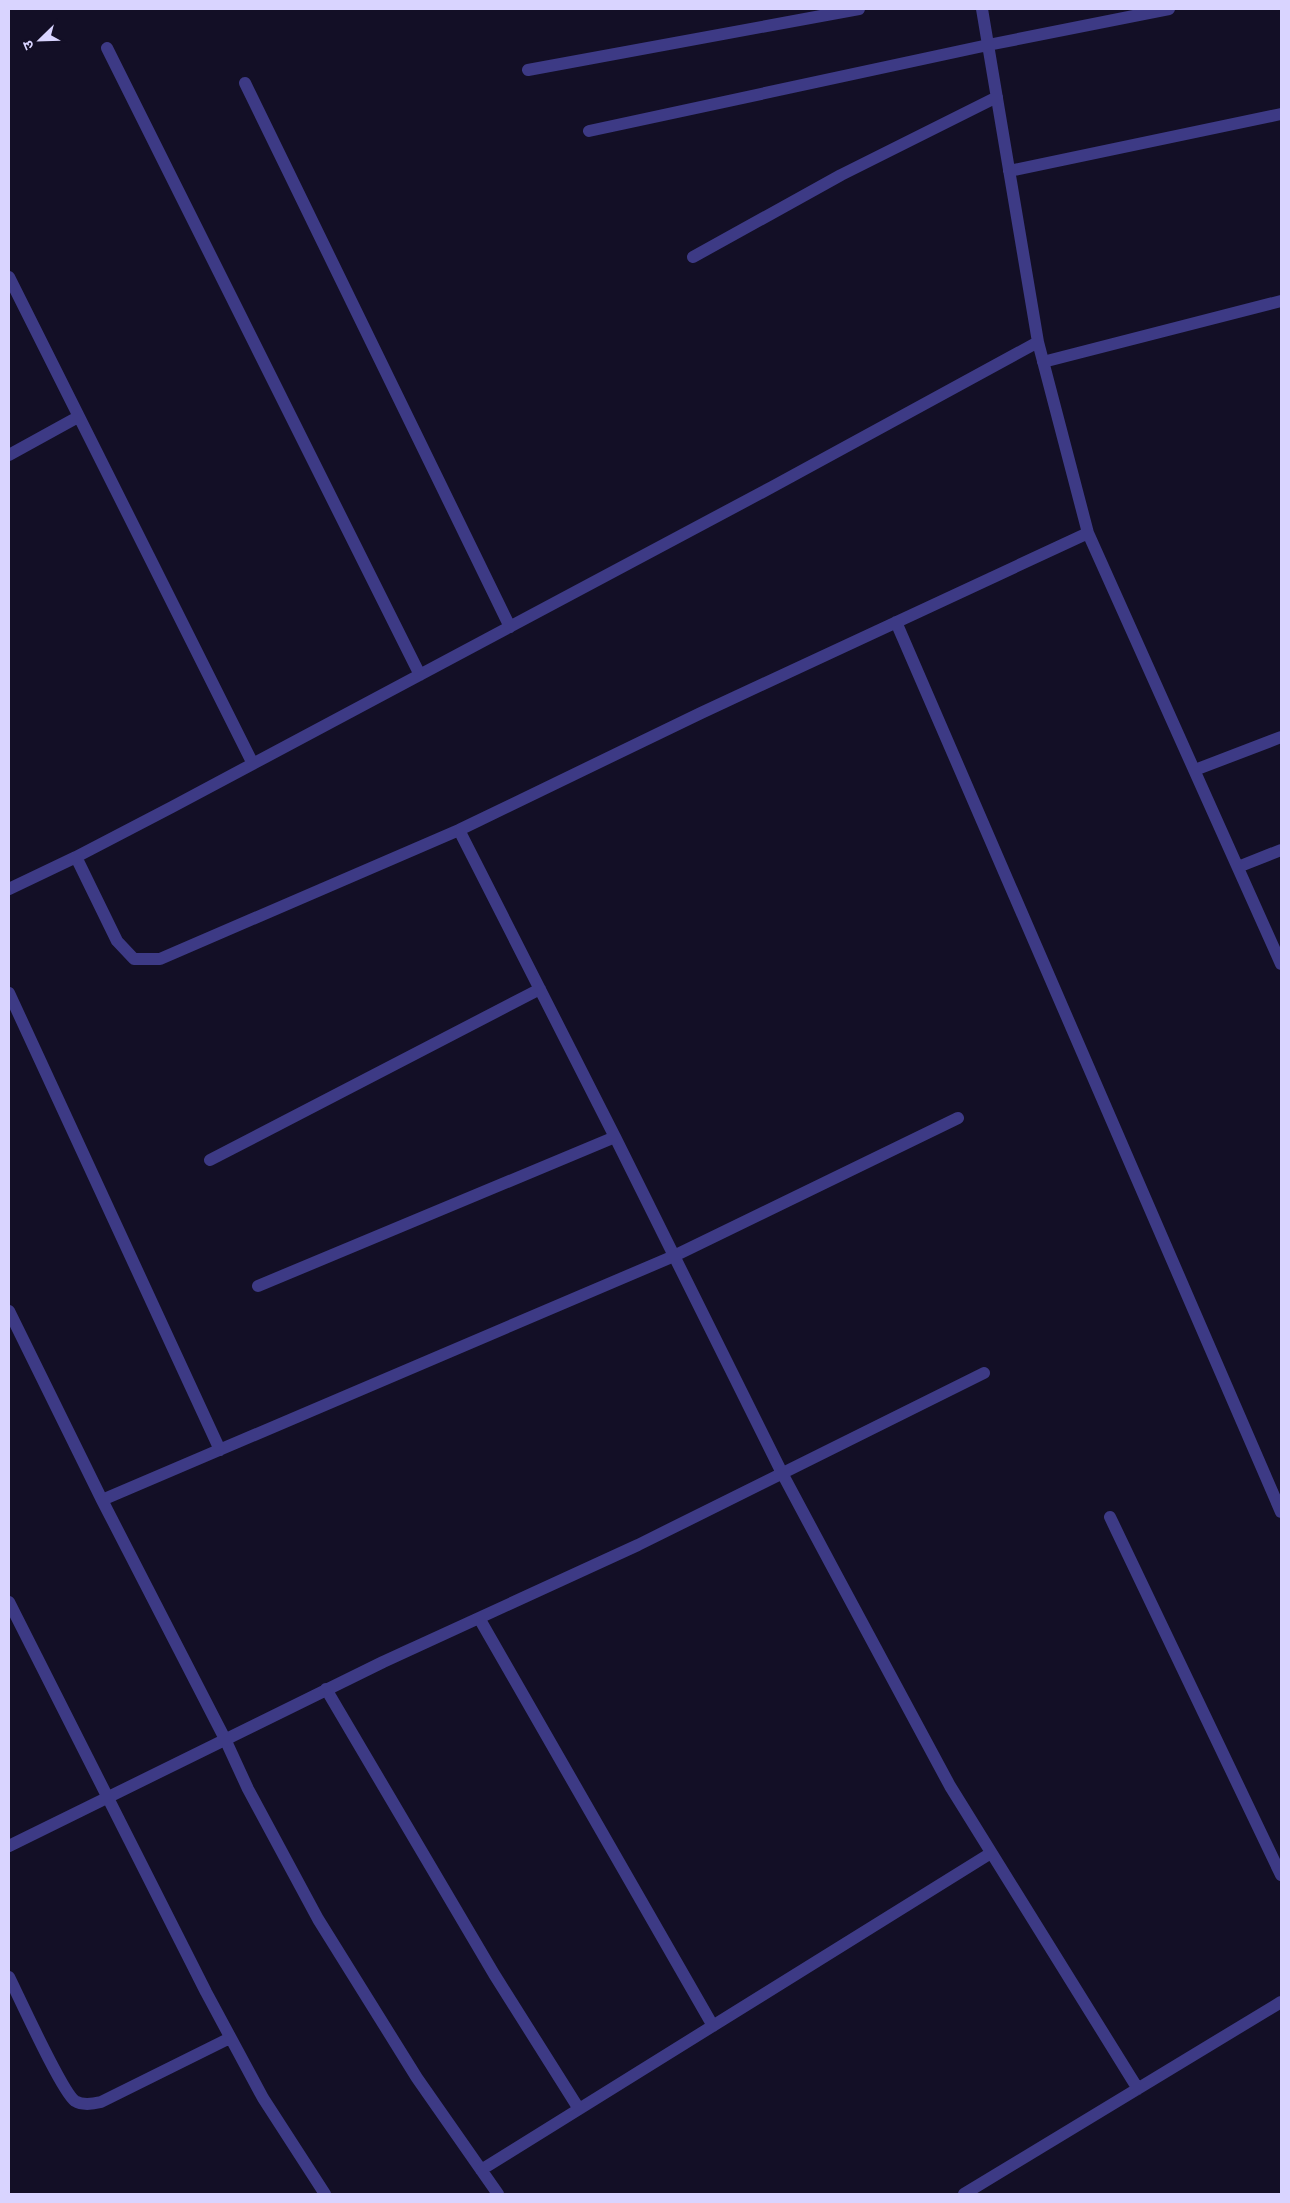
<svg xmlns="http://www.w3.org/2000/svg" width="1290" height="2203" font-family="Commissioner,'Noto Sans Devanagari',sans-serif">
  <rect width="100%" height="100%" fill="#130f26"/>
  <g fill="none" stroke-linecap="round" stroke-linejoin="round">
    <!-- minor -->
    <path stroke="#3d3a85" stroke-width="12" d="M982 9 1038 342 1088 533 1281 964
      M107 48 420 675
      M528 70 859 9
      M245 83 510 627
      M589 131 988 45 1169 9
      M1009 171 1281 114
      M693 257 841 175 997 97
      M9 277 253 764
      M1043 362 1281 301
      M9 455 78 417
      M896 622 1281 1512
      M1195 770 1281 737
      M459 830 615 1137 782 1473 836 1574 950 1786 1138 2089
      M76 857 117 941 134 959H160L459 830 701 713 1088 533
      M1238 867 1281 850
      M9 889 76 857 172 807 772 487 1038 342
      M9 993 220 1450
      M210 1160 540 989
      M258 1286 615 1137
      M9 1311 102 1500 225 1739 248 1789 318 1919 417 2078 498 2194
      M102 1500 674 1256 958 1118
      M1110 1517 1281 1875
      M9 1602 206 1992 263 2098 325 2194
      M479 1618 713 2026
      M326 1689 494 1974 579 2109
      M9 1846 383 1662 638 1545 984 1373
      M9 1977C19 1997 62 2092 75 2101 83 2106 93 2104 101 2102L230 2038
      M481 2170 991 1853
      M964 2194 1281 2002"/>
  </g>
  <!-- border -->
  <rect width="1290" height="2203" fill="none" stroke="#d9d4ff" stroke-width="20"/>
  <!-- north arrow -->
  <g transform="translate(40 40) rotate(247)" stroke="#130f26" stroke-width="4" paint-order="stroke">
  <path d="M0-4L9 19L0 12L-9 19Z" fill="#d9d4ff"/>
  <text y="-8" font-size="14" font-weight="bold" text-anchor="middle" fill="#d9d4ff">उ</text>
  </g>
</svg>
